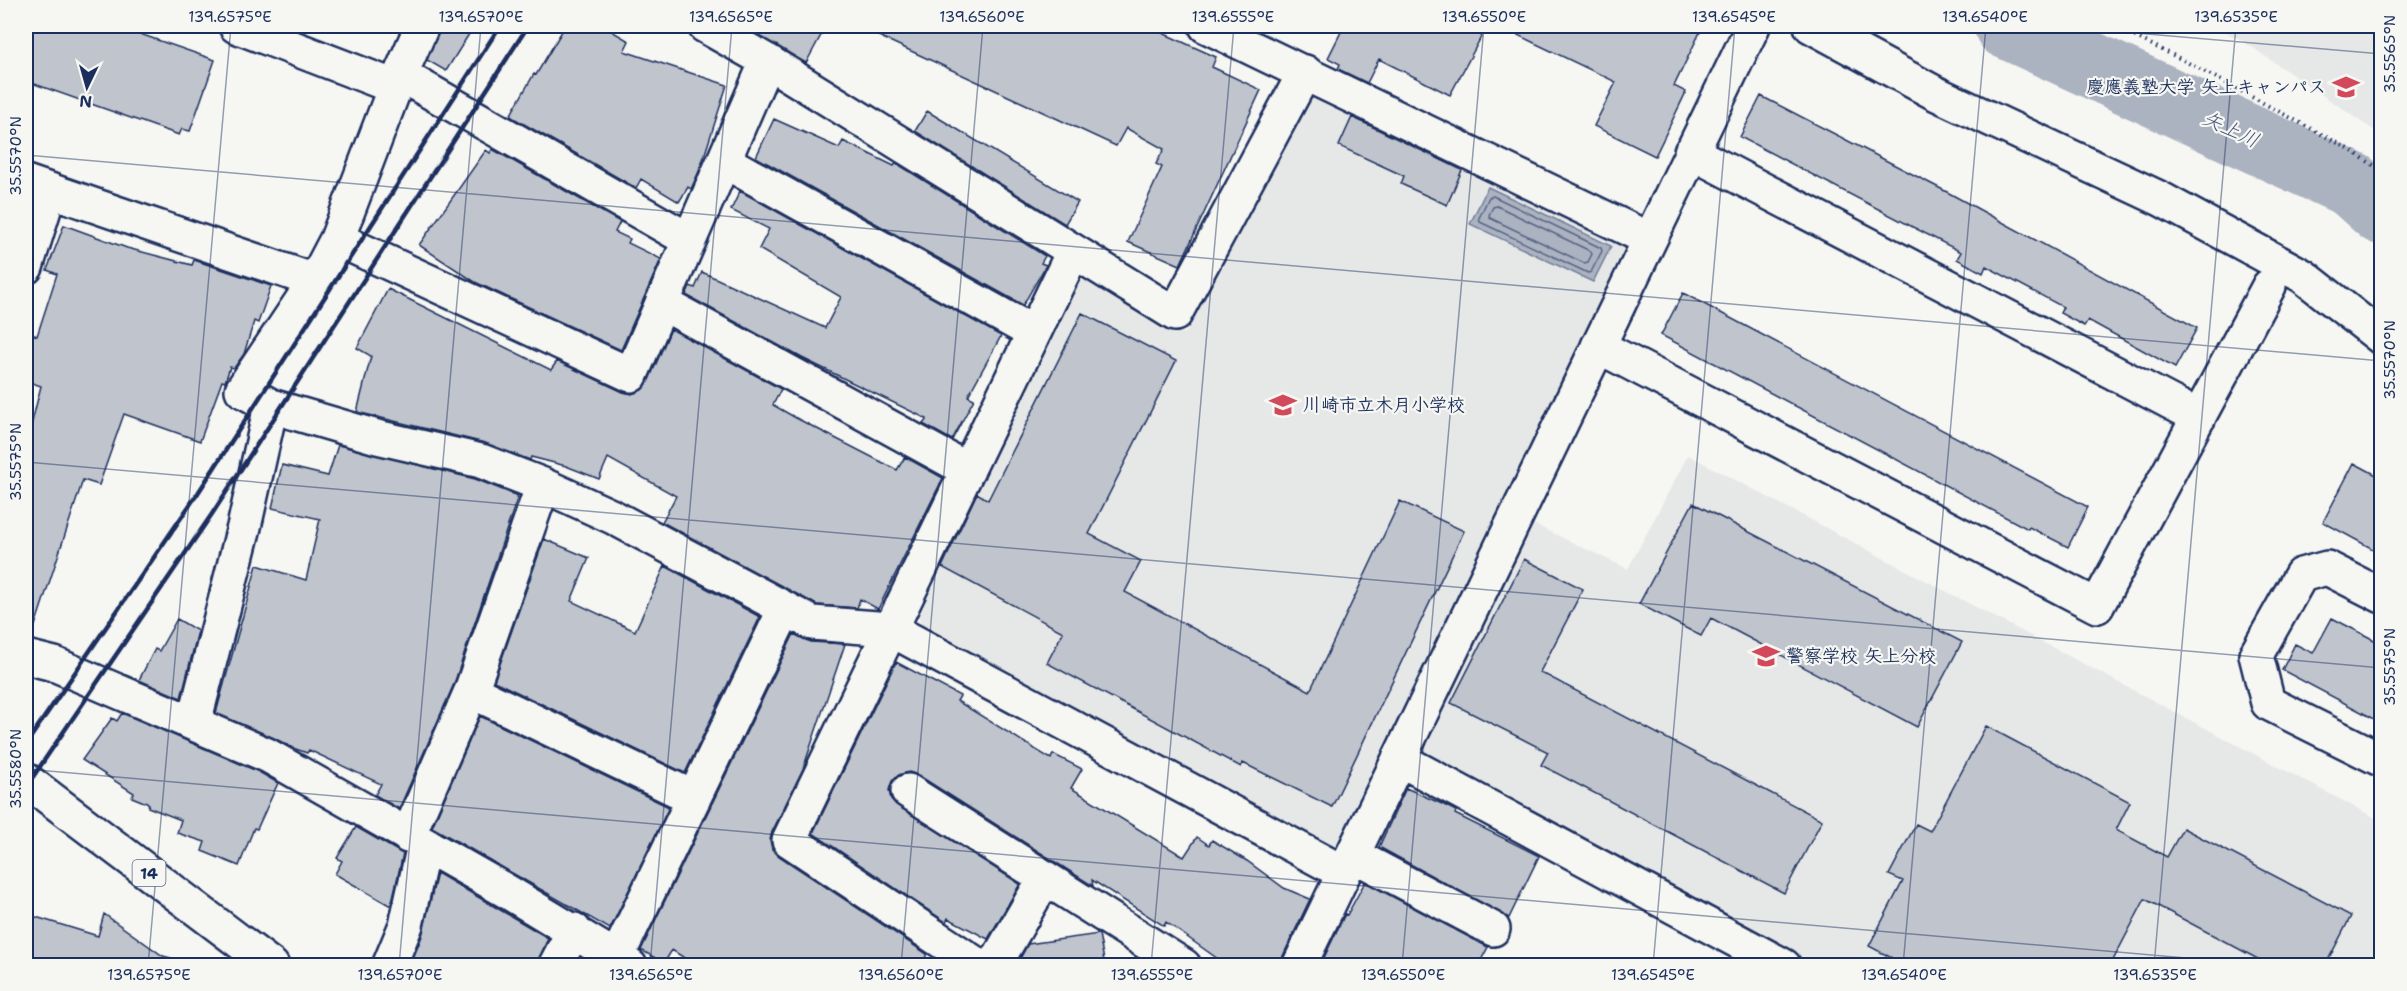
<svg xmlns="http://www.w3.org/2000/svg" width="2407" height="991" font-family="'Shantell Sans','Klee One',sans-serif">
  <rect width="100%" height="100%" fill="#f6f6f2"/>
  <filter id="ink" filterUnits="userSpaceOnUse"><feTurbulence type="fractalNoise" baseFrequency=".0167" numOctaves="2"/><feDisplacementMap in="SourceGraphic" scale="12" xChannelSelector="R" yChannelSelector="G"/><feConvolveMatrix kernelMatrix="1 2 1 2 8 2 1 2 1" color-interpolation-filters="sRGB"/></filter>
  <g filter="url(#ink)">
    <!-- built -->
    <path fill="#e6e7e7" d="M2212 26H2381V135L2240 39Z
      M1315 92 1621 237 1625 246 1345 844 1326 850 925 639 919 617 1080 268 1185 334 1300 98Z
      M1688 455 2381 821V965H1810L1419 759 1420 743 1527 521 1628 569Z"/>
    <!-- water -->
    <path fill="#abb2c0" stroke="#717e99" stroke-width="1.5" d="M1488 187 1611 246 1593 282 1470 224Z"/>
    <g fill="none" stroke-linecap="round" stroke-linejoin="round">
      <!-- shore -->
      <path stroke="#556385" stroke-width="1.5" d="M1493 196 1601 248 1602 251 1591 272 1588 273 1480 222 1479 218 1489 197Z
        M1497 206 1590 251 1592 254 1588 262 1584 263 1490 218 1489 215 1493 207Z"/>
      <!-- river -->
      <path stroke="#abb2c0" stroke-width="66" d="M2007 26 2352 185 2382 212"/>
    </g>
    <!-- building -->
    <path fill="#c0c4cd" stroke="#1b2f5e" stroke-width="1.5" d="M26 26H117L215 60 190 131 182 129 179 135 26 81Z
      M440 26H474L446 71 427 60Z
      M565 26H603L629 41 624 51 727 85 700 169 691 189 688 187 679 202 641 179 636 188 510 116 534 74 536 75Z
      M742 26H826L806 63Z
      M857 26H1147L1216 57 1212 67 1261 90 1180 265 1128 242 1162 167 1156 164 1164 149 1126 128 1116 146Z
      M1344 26H1487L1450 95 1379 59 1367 83 1338 69 1340 64 1328 58Z
      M1499 26H1703L1674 86 1686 92 1655 156 1594 126 1616 82Z
      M1761 96 1947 192 2197 328 2175 368 2088 320 2084 326 2060 313 2063 307 1986 266 1983 273 1957 259 1961 252 1740 137Z
      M927 111 1078 202 1065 224 915 131Z
      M1352 117 1462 170 1447 205 1401 184 1404 176 1339 146Z
      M774 119 839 148 843 141 894 166 896 163 1045 256 1041 263 1046 265 1023 305 756 157Z
      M492 149 620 222 615 232 630 239 628 243 661 259 621 350 475 282 419 245 486 150 490 153Z
      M740 191 1001 336 968 396 974 399 952 440 923 424 927 419 802 358 686 295 690 286 695 288 702 272 825 328 841 297 759 249 769 229 731 210Z
      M64 225 127 248 192 265 194 260 271 286 258 323 254 321 244 354 234 368 230 367 225 382 222 381 200 441 124 414 99 485 83 480 31 638 26 637V446L41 386 26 381V353L32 334 37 336 57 274 47 270Z
      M388 289 551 370 557 361 623 392 632 394 642 390 648 382 671 329 781 389 773 405 796 418 897 470 905 457 943 478 878 609 860 599 857 608 817 605 662 522 676 496 608 458 599 479 566 466 531 457 530 460 485 443 357 412 371 356 357 348Z
      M1683 293 2088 507 2068 547 2029 527 2028 529 1661 335Z
      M1082 313 1176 361 1089 534 1141 561 1125 592 1310 691 1400 501 1464 531 1332 807 1243 763 1241 767 1047 663 1063 632 942 567 977 493 988 500Z
      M338 445 475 479 518 496 454 684 399 809 375 795 381 784 309 750 307 753 293 748 274 738 216 713 257 565 306 580 320 519 272 508 282 465 328 476Z
      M2354 463 2382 478V554L2323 522Z
      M1693 503 1962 642 1917 727 1711 618 1701 636 1639 604Z
      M544 539 589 558 571 601 635 631 665 566 760 617 685 773 494 681Z
      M1524 559 1583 589 1540 672 1822 820 1784 893 1541 765 1548 752 1451 703Z
      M2332 618 2382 644V723L2282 670 2295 644 2313 653Z
      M177 619 198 631 181 698 139 680 155 649 159 651Z
      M794 634 811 642 845 644 803 769 772 832 770 840 772 849 779 856 927 954 921 966H697L672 950 664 963 641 950Z
      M896 662 960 696 957 701 1051 759 1053 754 1082 769 1071 788 1184 857 1197 837 1209 845 1212 840 1247 861 1284 888 1310 899 1282 958 1281 966H1228L1166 922 1164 926 1092 880 1093 886 918 775 909 772 899 775 892 781 889 790 891 799 898 806 1020 884 988 939 948 918 946 922 813 833Z
      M122 713 259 772 278 783 257 829 254 828 239 866 202 851 205 842 177 833 181 820 148 807 149 804 132 797 134 793 82 760 112 718 117 721Z
      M480 716 669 807 610 929 432 827Z
      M1986 726 2130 802 2116 830 2167 857 2183 828 2351 916 2325 966H2271L2145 899 2110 966H1907L1869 946 1903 881 1889 875 1916 824 1930 831Z
      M1406 788 1442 804 1456 811 1455 814 1539 856 1509 918 1379 847Z
      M356 827 403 854 391 906 335 874 342 861 337 858Z
      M437 873 548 938 536 966H410L422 936Z
      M1365 882 1488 947 1478 966H1320L1345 914 1347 915Z
      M26 914 98 936 104 914 163 956 171 958 170 961 177 966H26Z
      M1099 934 1105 966H1016L1028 944Z"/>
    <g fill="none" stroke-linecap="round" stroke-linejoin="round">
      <defs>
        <path id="minor" d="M236 26 395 87
          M705 26 767 61 1175 314 1305 72
          M1206 26 1649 239
          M1811 26 1935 93 2161 199 2303 276 2382 338
          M401 75 689 240
          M1691 152 2199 417
          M724 161 1034 333
          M26 182 315 281
          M337 239 631 375 767 61
          M26 267 50 190
          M662 303 968 470
          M1598 346 2097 606 2269 286
          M271 406 377 437 481 461 543 485
          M2382 596 2327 568 2301 575 2256 655 2268 703 2382 760
          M26 657 54 664 267 755 508 892 630 966
          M471 691 694 798
          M194 723 244 527 271 406 242 390 315 281 337 239 395 87 422 26
          M1399 759 1784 966
          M908 791 1184 966
          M408 836 471 691 543 485 613 517 812 623 890 629 1344 873
          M1353 855 1493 929
          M617 957 785 609
          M389 966 406 925 424 845
          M555 966 574 930
          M979 966 789 840 1073 252
          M994 966 1045 878
          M1299 966 1753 26"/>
        <path id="major" d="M26 780 272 966"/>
      </defs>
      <!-- minor casing -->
      <use href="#minor" stroke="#1b2f5e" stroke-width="38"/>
      <!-- major casing -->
      <use href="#major" stroke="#1b2f5e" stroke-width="38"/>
      <!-- path -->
      <path stroke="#1b2f5e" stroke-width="4" stroke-dasharray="1.5 4.5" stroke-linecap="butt" d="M2113 26 2181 59 2349 149 2382 171"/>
      <!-- minor -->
      <use href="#minor" stroke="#f6f6f2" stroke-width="33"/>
      <!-- major -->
      <use href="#major" stroke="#f6f6f2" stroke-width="33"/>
      <!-- rail -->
      <path stroke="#1b2f5e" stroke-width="4.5" d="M26 744 198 493 500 26
        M26 787 212 514 528 26"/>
    </g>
  </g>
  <!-- ticks -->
  <path fill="none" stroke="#1b2f5e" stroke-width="1.5" stroke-opacity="0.45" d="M2053 26 2382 54M26 155 2382 361M26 462 2382 668M26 769 2277 966M148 966 231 26M399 966 481 26M650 966 732 26M901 966 983 26M1151 966 1234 26M1402 966 1484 26M1653 966 1735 26M1903 966 1986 26M2154 966 2236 26"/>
  <!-- icons -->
  <defs>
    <symbol id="university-bare" viewBox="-9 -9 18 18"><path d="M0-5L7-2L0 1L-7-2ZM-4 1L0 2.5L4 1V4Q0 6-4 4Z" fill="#d1495b" stroke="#f6f6f2" stroke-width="2.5" paint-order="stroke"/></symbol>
    <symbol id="school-bare" viewBox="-9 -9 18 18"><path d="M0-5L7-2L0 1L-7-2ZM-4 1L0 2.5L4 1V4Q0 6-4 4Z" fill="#d1495b" stroke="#f6f6f2" stroke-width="2.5" paint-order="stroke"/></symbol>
  </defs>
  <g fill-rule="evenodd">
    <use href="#university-bare" x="2327" y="68" width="38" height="38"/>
    <use href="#school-bare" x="1264" y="386" width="38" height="38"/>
    <use href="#university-bare" x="1747" y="637" width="38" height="38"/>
  </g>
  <g text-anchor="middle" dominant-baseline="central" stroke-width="4.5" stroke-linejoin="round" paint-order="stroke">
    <!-- shield labels -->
    <rect fill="#f6f6f2" stroke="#5d6b8a" stroke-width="1.5" x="132.5" y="860" width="33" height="26" rx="4.5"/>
    <g font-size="16" font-weight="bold" fill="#1b2f5e">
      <text x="149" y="873">14</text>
    </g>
    <!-- poi labels -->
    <g font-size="18" font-weight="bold" fill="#1b2f5e" stroke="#f6f6f2" text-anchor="start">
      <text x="2326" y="87" text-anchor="end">慶應義塾大学 矢上キャンパス</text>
      <text x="1303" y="405">川崎市立木月小学校</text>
      <text x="1786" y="656">警察学校 矢上分校</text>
    </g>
    <!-- water labels -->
    <g font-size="20" font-style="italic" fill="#46567b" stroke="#f6f6f2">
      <text transform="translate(2231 129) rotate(25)">矢上川</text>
    </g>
  </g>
  <!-- margin -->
  <rect width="2407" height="991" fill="none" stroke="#f6f6f2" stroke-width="66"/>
  <!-- north arrow -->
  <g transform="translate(87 87) rotate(185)" stroke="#f6f6f2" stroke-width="4.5" paint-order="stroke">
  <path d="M0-4.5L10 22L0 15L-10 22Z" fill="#1b2f5e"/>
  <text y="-9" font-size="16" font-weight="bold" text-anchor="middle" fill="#1b2f5e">N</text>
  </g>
  <rect x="33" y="33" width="2341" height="925" fill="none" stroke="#1b2f5e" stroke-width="2"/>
  <g font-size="15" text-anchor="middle" fill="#1b2f5e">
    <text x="230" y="22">139.6575°E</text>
    <text x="481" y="22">139.6570°E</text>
    <text x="731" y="22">139.6565°E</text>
    <text x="982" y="22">139.6560°E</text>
    <text x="1233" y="22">139.6555°E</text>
    <text x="1484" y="22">139.6550°E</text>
    <text x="1734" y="22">139.6545°E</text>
    <text x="1985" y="22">139.6540°E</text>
    <text x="2236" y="22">139.6535°E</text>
    <text transform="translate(2390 54) rotate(-90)" y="5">35.5565°N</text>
    <text transform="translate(16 156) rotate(-90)" y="5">35.5570°N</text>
    <text transform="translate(2390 360) rotate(-90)" y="5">35.5570°N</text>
    <text transform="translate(16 462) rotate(-90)" y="5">35.5575°N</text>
    <text transform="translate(2390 667) rotate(-90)" y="5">35.5575°N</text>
    <text transform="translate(16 769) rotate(-90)" y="5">35.5580°N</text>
    <text x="149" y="980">139.6575°E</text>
    <text x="400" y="980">139.6570°E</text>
    <text x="651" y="980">139.6565°E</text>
    <text x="901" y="980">139.6560°E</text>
    <text x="1152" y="980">139.6555°E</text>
    <text x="1403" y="980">139.6550°E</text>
    <text x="1653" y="980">139.6545°E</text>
    <text x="1904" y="980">139.6540°E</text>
    <text x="2155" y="980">139.6535°E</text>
  </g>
</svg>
